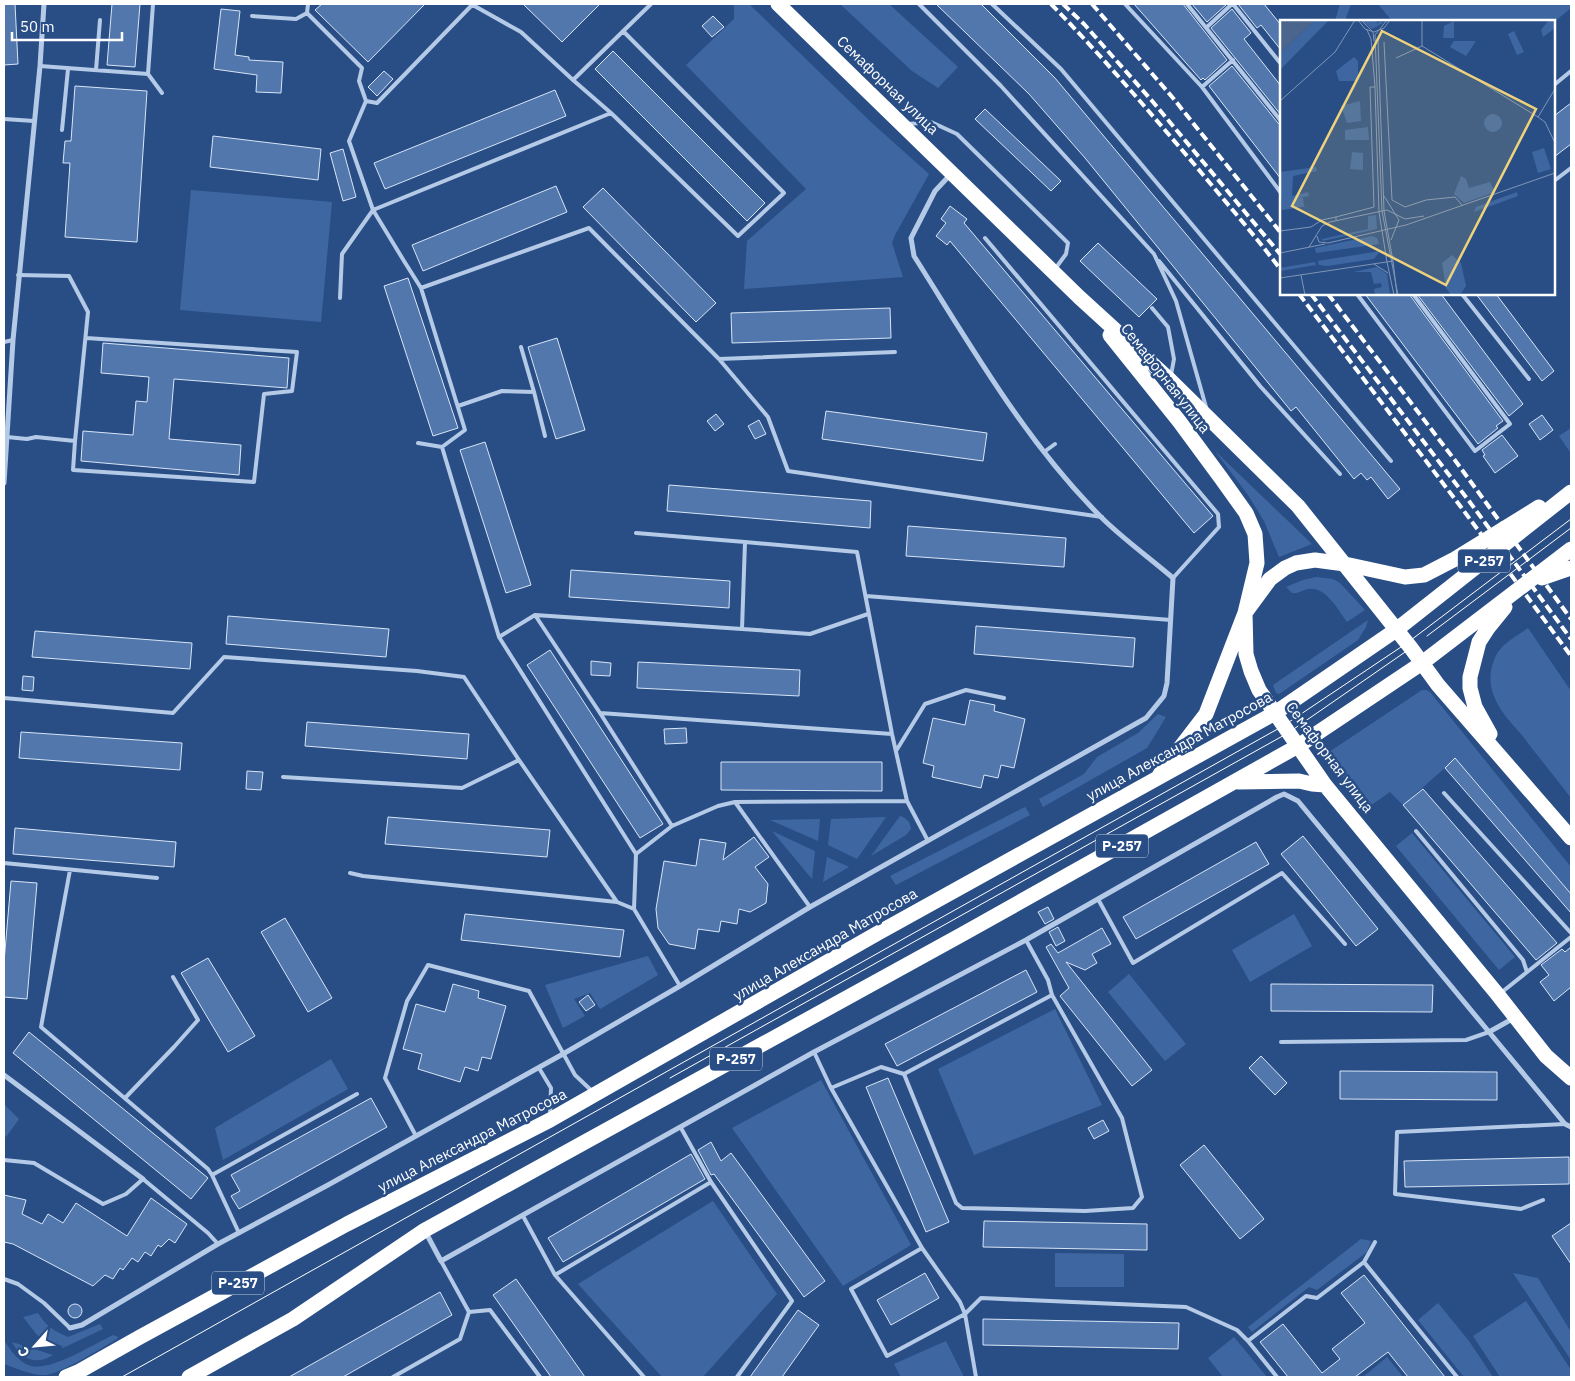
<svg xmlns="http://www.w3.org/2000/svg" width="1575" height="1381" font-family="'IBM Plex Sans',sans-serif">
  <rect width="100%" height="100%" fill="#294e86"/>
  <!-- green -->
  <path fill="#3e67a2" d="M734 4H749L873 124 929 174 895 235 892 243 903 277 744 289 747 241 806 189 686 65 734 19Z
    M840 4H889L958 67 938 88 912 71Z
    M1340 4H1351L1345 21H1335Z
    M1378 4H1571V8L1554 22 1392 21Z
    M191 190 332 202 321 322 180 310Z
    M1571 428V451L1570 452 1559 436Z
    M1215 451 1312 544 1279 557 1264 521 1248 495Z
    M1316 577 1333 579 1340 583 1365 610 1347 622C1338 610 1326 586 1308 589 1302 590 1298 594 1292 593L1286 587 1303 580Z
    M1368 620 1366 627 1358 640 1279 694 1276 693 1273 685Z
    M1528 628 1571 691V798C1554 776 1537 755 1521 734 1511 723 1499 710 1494 696 1488 682 1490 665 1498 652 1505 642 1518 635 1528 628Z
    M1422 690H1426L1430 692 1571 867V894L1455 759 1403 805 1390 792 1367 808 1330 760 1329 753 1332 750Z
    M1158 714 1166 717 1147 748 1043 807 1039 799 1084 774 1097 757 1138 733Z
    M1025 807 1030 815 896 885 890 876Z
    M900 816C907 818 910 822 911 829L906 835 871 856Z
    M886 817 857 859 828 845 831 819Z
    M820 819 818 841 770 820Z
    M772 831 815 851 812 879Z
    M1412 833 1515 957 1499 970 1396 846Z
    M827 857 849 867 823 882Z
    M1294 914 1312 946 1250 982 1232 950Z
    M648 956 658 975 600 1009 590 993 574 999 585 1016 563 1028 545 985Z
    M1129 974 1186 1044 1165 1061 1108 992Z
    M1055 1009 1102 1105 974 1155 938 1069Z
    M331 1059 348 1089 223 1160 215 1128Z
    M821 1080 911 1245 843 1286 732 1128Z
    M4 1104 19 1119 6 1137 4 1134Z
    M713 1201 777 1294 703 1377H662L578 1284Z
    M1361 1239 1371 1241 1367 1252 1317 1290 1309 1287 1252 1332 1248 1327Z
    M1055 1253 1124 1254V1287H1055Z
    M1513 1273 1538 1278 1571 1332V1360Z
    M1526 1301 1571 1370V1377H1500L1473 1336Z
    M1438 1303 1469 1341 1493 1377H1464L1418 1320Z
    M38 1313C46 1326 54 1331 68 1337L100 1324 103 1329 63 1348 37 1335 23 1317Z
    M113 1335 118 1337 117 1339C101 1348 62 1373 46 1375 34 1376 15 1368 4 1364V1340C10 1350 19 1363 31 1366 52 1371 94 1344 113 1335Z
    M1234 1337 1267 1377H1223L1208 1358Z
    M946 1341 964 1377H901L894 1364Z
    M12 1342 53 1355C36 1366 21 1359 12 1342Z
    M1387 1357 1403 1377H1363Z"/>
  <!-- building -->
  <path fill="#5277ad" stroke="#d8e5f6" d="M4 4H15L18 64 4 65Z
    M112 4H140L135 67 107 65Z
    M322 4H425L368 62 315 10Z
    M523 4H600L562 42Z
    M936 4H981L1055 78 1400 489 1388 499 1371 477 1367 480 1361 473 1354 479 1296 407 1291 411 1085 158 1029 94Z
    M1134 4H1183L1227 60 1205 80 1203 78 1201 80Z
    M1192 4H1227L1207 22Z
    M1238 4H1264L1281 25V50L1261 25 1257 28Z
    M221 9 240 11 235 55 249 57V60L283 62 281 93 256 92 257 75 214 69Z
    M1232 9 1251 33 1244 39 1281 86V115L1211 28Z
    M713 16 724 27 712 37 702 26Z
    M613 51 765 203 747 221 595 69Z
    M1232 66 1278 123 1281 125V179L1209 86Z
    M384 71 393 79 377 96 368 87Z
    M75 86 147 91 137 242 65 237 70 163H63L65 141H71Z
    M555 90 566 116 385 189 374 163Z
    M1571 103V144L1554 157V116Z
    M985 109 1061 181 1051 191 975 119Z
    M213 136 321 149 318 180 210 167Z
    M343 149 356 197 343 201 330 153Z
    M556 186 567 212 423 271 412 245Z
    M603 188 716 303 696 322 583 207Z
    M950 206 967 219 964 223 1213 516 1194 533 950 241 947 245 936 236 946 223 941 219Z
    M1098 243 1157 299 1139 317 1080 261Z
    M408 278 458 428 433 436 384 286Z
    M1365 294H1409L1503 421 1496 426 1498 428 1478 444Z
    M1417 294H1441L1523 404 1509 416Z
    M1476 294H1496L1554 371 1542 381Z
    M890 308 891 338 732 343 731 313Z
    M557 338 585 430 556 439 528 347Z
    M103 343 289 358 287 388 174 379 169 439 241 445 239 475 81 461 83 431 133 435 136 401 147 402 149 377 101 373Z
    M826 411 987 433 983 461 822 439Z
    M716 414 724 424 715 431 707 421Z
    M1542 415 1553 430 1540 440 1529 424Z
    M759 420 766 434 755 439 748 426Z
    M1502 435 1518 456 1495 473 1483 456 1485 455 1482 450Z
    M485 442 531 585 506 593 460 450Z
    M669 485 871 501 870 528 667 511Z
    M908 526 1066 538 1064 567 906 556Z
    M571 570 730 581 729 608 569 597Z
    M228 616 389 629 386 657 226 644Z
    M976 626 1135 638 1133 667 974 654Z
    M35 631 192 643 190 669 32 657Z
    M550 650 663 824 640 838 527 665Z
    M591 661 611 663 610 676 591 675Z
    M638 662 800 670 799 696 637 688Z
    M23 676 34 677 33 691 22 690Z
    M970 700 995 705 994 711 1025 719 1014 768 1001 765 998 778 984 775 981 788 932 777 934 766 923 763 933 718 965 725Z
    M307 722 469 734 467 759 305 746Z
    M686 728 687 743 665 744 664 729Z
    M21 732 182 743 180 770 19 758Z
    M1455 758 1571 894V913L1445 768Z
    M721 762H882V791L721 790Z
    M247 771 263 772 261 790 246 789Z
    M1423 789 1557 943 1536 960 1403 805Z
    M388 817 550 830 547 857 385 844Z
    M15 828 176 842 174 867 13 854Z
    M1303 836 1378 929 1356 946 1281 854Z
    M754 837 769 857 755 867 768 884 766 903 750 912 739 909 737 924 721 921 719 932 698 929 695 949 669 944 658 928 656 909 664 861 696 866 700 839 726 843 723 860Z
    M1256 842 1269 864 1136 939 1123 917Z
    M11 881 37 883 27 999 4 997V962Z
    M1048 907 1054 919 1045 924 1038 912Z
    M465 914 624 930 620 957 461 940Z
    M285 918 332 998 308 1012 261 932Z
    M1058 927 1065 941 1056 946 1049 932Z
    M1102 928 1111 944 1092 954 1097 963 1085 970 1066 962 1152 1070 1132 1086 1060 996 1069 988 1046 947 1051 944 1058 953Z
    M1571 947V987L1554 1001 1540 982 1549 975 1541 965 1562 949 1565 952Z
    M208 958 255 1036 228 1052 181 973Z
    M1026 970 1037 992 897 1066 885 1044Z
    M453 984 479 991 478 998 506 1006 491 1059 482 1057 478 1071 465 1067 460 1082 418 1069 422 1054 403 1049 416 1004 445 1012Z
    M1271 984 1433 985 1432 1012 1271 1011Z
    M588 995 595 1005 586 1011 579 1002Z
    M29 1032 208 1178 191 1199 13 1053Z
    M1261 1056 1287 1083 1275 1095 1249 1068Z
    M1340 1071 1497 1072V1100L1340 1099Z
    M888 1078 949 1222 926 1232 866 1087Z
    M371 1098 387 1127 239 1209 231 1196 240 1191 231 1175Z
    M1103 1120 1109 1131 1094 1139 1088 1128Z
    M711 1142 721 1161 731 1153 825 1281 804 1297 714 1174 711 1175 698 1150Z
    M1204 1145 1264 1219 1240 1239 1180 1165Z
    M691 1154 705 1179 563 1262 548 1238Z
    M1569 1157V1184L1405 1187 1404 1161Z
    M4 1195 26 1200 22 1214 42 1224 48 1214 63 1223 76 1203 127 1236 151 1198 187 1224 175 1243 169 1239 161 1247 158 1245 151 1256 145 1252 138 1262 132 1258 123 1270 120 1268 113 1279 105 1275 93 1286 13 1244 4 1242Z
    M984 1221 1147 1224V1250L983 1247Z
    M1571 1223V1264L1552 1236Z
    M925 1273 939 1298 891 1325 877 1300Z
    M1364 1275 1445 1377H1408L1388 1352 1355 1377H1288L1260 1342 1283 1324 1322 1373 1340 1359 1332 1349 1365 1323 1341 1293Z
    M516 1279 585 1377H551L493 1295Z
    M440 1292 452 1315 343 1377H289Z
    M68 1311a7 7 0 1 1 14 0a7 7 0 1 1-14 0Z
    M798 1310 819 1325 782 1377H750Z
    M983 1319 1179 1323 1178 1349 983 1345Z"/>
  <g fill="none" stroke-linecap="round" stroke-linejoin="round">
    <!-- lane -->
    <path stroke="#b5cae7" stroke-width="4" d="M308 4 307 13 362 68 359 81 366 101 377 103 472 5
      M471 4 521 32 573 80
      M919 4 1001 86 1154 254 1176 301 1206 407
      M992 4 1061 69 1391 461
      M1125 4 1202 87 1281 193
      M1187 4 1281 121
      M1233 4 1281 64
      M252 16 296 19 307 13
      M1207 27 1232 4
      M40 66 148 74 153 4
      M96 70 100 20
      M148 74 162 93
      M1554 85 1571 71
      M1202 87 1233 60
      M366 101 349 141 373 210 404 261 421 288 589 228 719 359 768 417 788 471 1102 517
      M611 113 738 236 784 193 623 31
      M4 119 34 121
      M908 124 931 122 957 134 1068 243 1066 254 1055 269
      M62 130 68 69
      M1554 181 1571 168
      M985 238 1218 514 1219 527 1173 578
      M1159 261 1260 386 1340 474
      M421 288 465 430 442 447 499 637 636 854 634 909 680 986
      M1357 294 1475 451 1510 424 1413 294
      M1462 294 1529 379
      M340 298 342 254 373 210 611 113 573 80 651 4
      M1152 308 1168 327 1174 359 1171 375
      M4 342 13 340
      M521 347 534 392
      M719 359 895 352
      M458 406 502 391 534 392 545 436
      M7 437 27 439 36 437 75 441 88 312 69 276 18 275
      M75 441 73 470 254 482 264 394 292 391 297 352 86 338
      M418 443 442 447
      M1044 452 1055 444
      M636 533 745 542
      M866 596 1171 620
      M868 614 810 634 742 629 745 542 857 552 892 734 907 801 928 841
      M535 615 600 713 892 734
      M499 637 535 615 742 629
      M4 698 173 713 224 657 417 671 464 677 519 760 617 902 634 909
      M600 713 672 826
      M896 751 925 704 966 690 1004 698
      M283 777 462 788 519 760
      M1444 793 1571 933
      M735 802 810 907
      M1416 831 1523 960 1527 972
      M636 854 672 826 718 806 735 802 907 801
      M4 863 157 878
      M70 870 41 1027 208 1169 212 1175 239 1233
      M350 873 363 876 617 902
      M1098 899 1133 963 1282 873 1345 944
      M1026 940 1048 980 1052 995
      M1502 992 1571 937
      M1052 995 1122 1118 1142 1197 1133 1208 1085 1211 962 1208 956 1203 904 1074Z
      M1281 1042 1466 1040 1489 1032
      M814 1052 831 1088 922 1248 960 1302 965 1314 976 1377
      M539 1068 551 1088 550 1115
      M831 1088 881 1067 904 1074
      M125 1098 174 1047 198 1020 173 977
      M681 1128 711 1182
      M416 1136 385 1078 407 1001 428 965 529 991 575 1075 593 1092
      M4 1160 34 1163 103 1204 126 1194 143 1179 208 1233 218 1244
      M212 1175 357 1094
      M1543 1200 1521 1209 1395 1194 1397 1132 1565 1124
      M523 1216 555 1275 644 1377
      M1375 1242 1364 1262 1457 1377
      M922 1248 851 1289 887 1356 965 1314 981 1298 1186 1307 1237 1330 1248 1341 1277 1377
      M555 1275 711 1182 792 1301 737 1377
      M4 1279 18 1284 44 1303 70 1328
      M469 1312 490 1310 540 1377
      M1248 1341 1306 1296 1317 1298 1364 1262
      M393 1377 460 1339 469 1312 441 1261"/>
    <!-- street -->
    <path stroke="#b5cae7" stroke-width="5" d="M4 483 13 340 40 66 44 4
      M1489 1032 1565 1124 1571 1127
      M4 1075 143 1179
      M425 1231 441 1261 814 1052 1026 940 1277 797 1284 794 1298 801 1489 1032 1514 1018
      M70 1328 82 1325 218 1244 328 1185 563 1054 680 986 810 907 1146 718 1164 696 1167 683 1173 578C1150 558 1123 539 1101 517 1025 441 971 346 914 256L911 238 935 191 950 175"/>
    <!-- highway -->
    <path stroke="#fff" stroke-width="15" d="M778 4 1079 297 1170 380 1298 506 1411 648 1438 685 1571 838
      M1110 335 1179 421 1221 478 1246 513 1255 534 1257 563 1245 613 1246 654 1251 671 1259 690 1325 785 1498 995 1546 1056 1571 1078
      M1542 578 1571 568
      M1490 734 1475 707 1470 688V677L1479 642 1488 628 1505 607
      M1160 774 1206 714 1245 613 1270 579 1285 568 1296 563 1315 560 1345 564 1405 577 1424 575 1455 559 1539 507
      M1238 782 1299 781 1312 784 1325 785
      M66 1377 78 1372 140 1337 347 1224 550 1120 878 933 1275 713 1396 630 1571 492
      M189 1377 293 1319 425 1230 961 935 1298 746 1422 663 1571 549"/>
    <!-- tram -->
    <path stroke="#fff" stroke-width="1" d="M1427 636 1571 528
      M670 1078 1288 733 1411 648
      M122 1377 1283 726 1407 643 1571 519"/>
    <!-- rail -->
    <path stroke="#fff" stroke-width="4" stroke-dasharray="9 4" stroke-linecap="butt" d="M1051 4C1101 55 1147 109 1194 164 1223 199 1253 233 1281 270
      M1063 4 1084 24 1153 102 1281 255
      M1092 4 1173 98 1281 233
      M1299 294 1461 507 1571 656
      M1311 294 1469 501 1571 639
      M1328 294 1457 463 1571 619"/>
  </g>
  <g text-anchor="middle" dominant-baseline="central" stroke-width="5" stroke-linejoin="round" paint-order="stroke">
    <!-- shield labels -->
    <g fill="#294e86" stroke="#bfcadb" stroke-width="1">
      <rect x="1458" y="549.5" width="52" height="23" rx="4"/>
      <rect x="1096" y="834.5" width="52" height="23" rx="4"/>
      <rect x="710" y="1047.5" width="52" height="23" rx="4"/>
      <rect x="212" y="1271.5" width="52" height="23" rx="4"/>
    </g>
    <g font-size="14" font-weight="bold" fill="#fff">
      <text x="1484" y="561">Р-257</text>
      <text x="1122" y="846">Р-257</text>
      <text x="736" y="1059">Р-257</text>
      <text x="238" y="1283">Р-257</text>
    </g>
    <!-- street labels -->
    <g font-size="15" fill="#fff" stroke="#294e86">
      <text transform="translate(888 85) rotate(44)">Семафорная улица</text>
      <text transform="translate(1166 378) rotate(52)">Семафорная улица</text>
      <text transform="translate(1179 746) rotate(-29)">улица Александра Матросова</text>
      <text transform="translate(1330 757) rotate(53)">Семафорная улица</text>
      <text transform="translate(825 944) rotate(-30)">улица Александра Матросова</text>
      <text transform="translate(472 1140) rotate(-27)">улица Александра Матросова</text>
    </g>
  </g>
  <!-- overview -->
  <g transform="translate(1280 20)">
    <rect width="275" height="275" fill="#294e86"/>
    <path d="M35 0H49L0 50V33ZM81 0H97V4L100 1 103 3 92 9ZM269 0H275V8L263 17 261 10ZM174 1V18H163L164 6ZM234 11 244 32 237 35 228 14ZM174 21H196L186 36 170 27ZM74 37 78 41V61H59L56 51ZM80 81 81 101 67 103 61 86ZM204 103a9 9 0 1 1 18 0a9 9 0 1 1-18 0ZM88 107 89 120H65V110ZM264 128 271 149 258 153 252 132ZM72 132 83 133V150L70 149ZM36 147 37 151 13 156 12 176 28 172 29 176 20 178H23L24 186H28L2 190 0 152ZM181 156 186 159 189 168 210 162 215 172 184 183 174 174ZM237 172 238 176 194 192 196 187ZM96 195 97 209 43 221 39 216 42 219 88 209V196ZM92 216 97 218 99 224 36 233 35 228ZM100 231 94 239 47 246 39 245 38 241ZM172 235 181 243 186 266 180 275H171L166 268 162 243ZM35 242 36 245 0 251V248ZM97 247 107 254 110 275 95 274 94 269 102 267 101 263 94 264 91 252H73Z" fill="#3e67a2"/>
    <path d="M0 0H35L0 33Z" fill="#4b658d"/>
    <path fill="none" stroke="#7f95b6" stroke-width="1" d="M78 0 85 9 94 12 104 8 110 0M81 0 93 12 94 21M107 0 95 15 102 191 118 275M87 10 91 19 95 67 99 192 107 242M104 22 112 180 125 187 146 180 175 177 182 185M142 26 258 97 265 102 275 123M142 26V0M116 38 142 26M0 81 55 32 75 0M258 97 275 69M104 176 119 200 111 220M56 200V197L94 187 90 67H95M0 211 31 207 42 200 56 197M37 216 39 222 48 223 126 205 275 153M29 227 42 206 50 202 107 190 125 199 144 196M0 233 45 224M113 241 117 275M107 242 114 275M94 244 108 253M21 255 25 275M0 258 113 241 104 191 98 20 102 10"/>
    <path fill="#eed27c" fill-opacity="0.15" stroke="#eed27c" stroke-width="2.5" d="M102 11 256 89 166 265 12 186Z"/>
    <rect width="275" height="275" fill="none" stroke="#fff" stroke-width="2.5"/>
  </g>
  <!-- border -->
  <rect width="1575" height="1381" fill="none" stroke="#ffffff" stroke-width="10"/>
  <!-- north arrow -->
  <g transform="translate(35 1346) rotate(243)" stroke="#294e86" stroke-width="4" paint-order="stroke">
  <path d="M0-4L9 19L0 12L-9 19Z" fill="#ffffff"/>
  <text y="-8" font-size="14" font-weight="bold" text-anchor="middle" fill="#ffffff">С</text>
  </g>
  <!-- scale -->
  <path d="M12 32v8h110v-8" fill="none" stroke="#ffffff" stroke-width="2.5"/>
  <text x="20" y="32" font-size="15" fill="#ffffff" stroke="#294e86" stroke-width="4" paint-order="stroke">50 m</text>
</svg>
